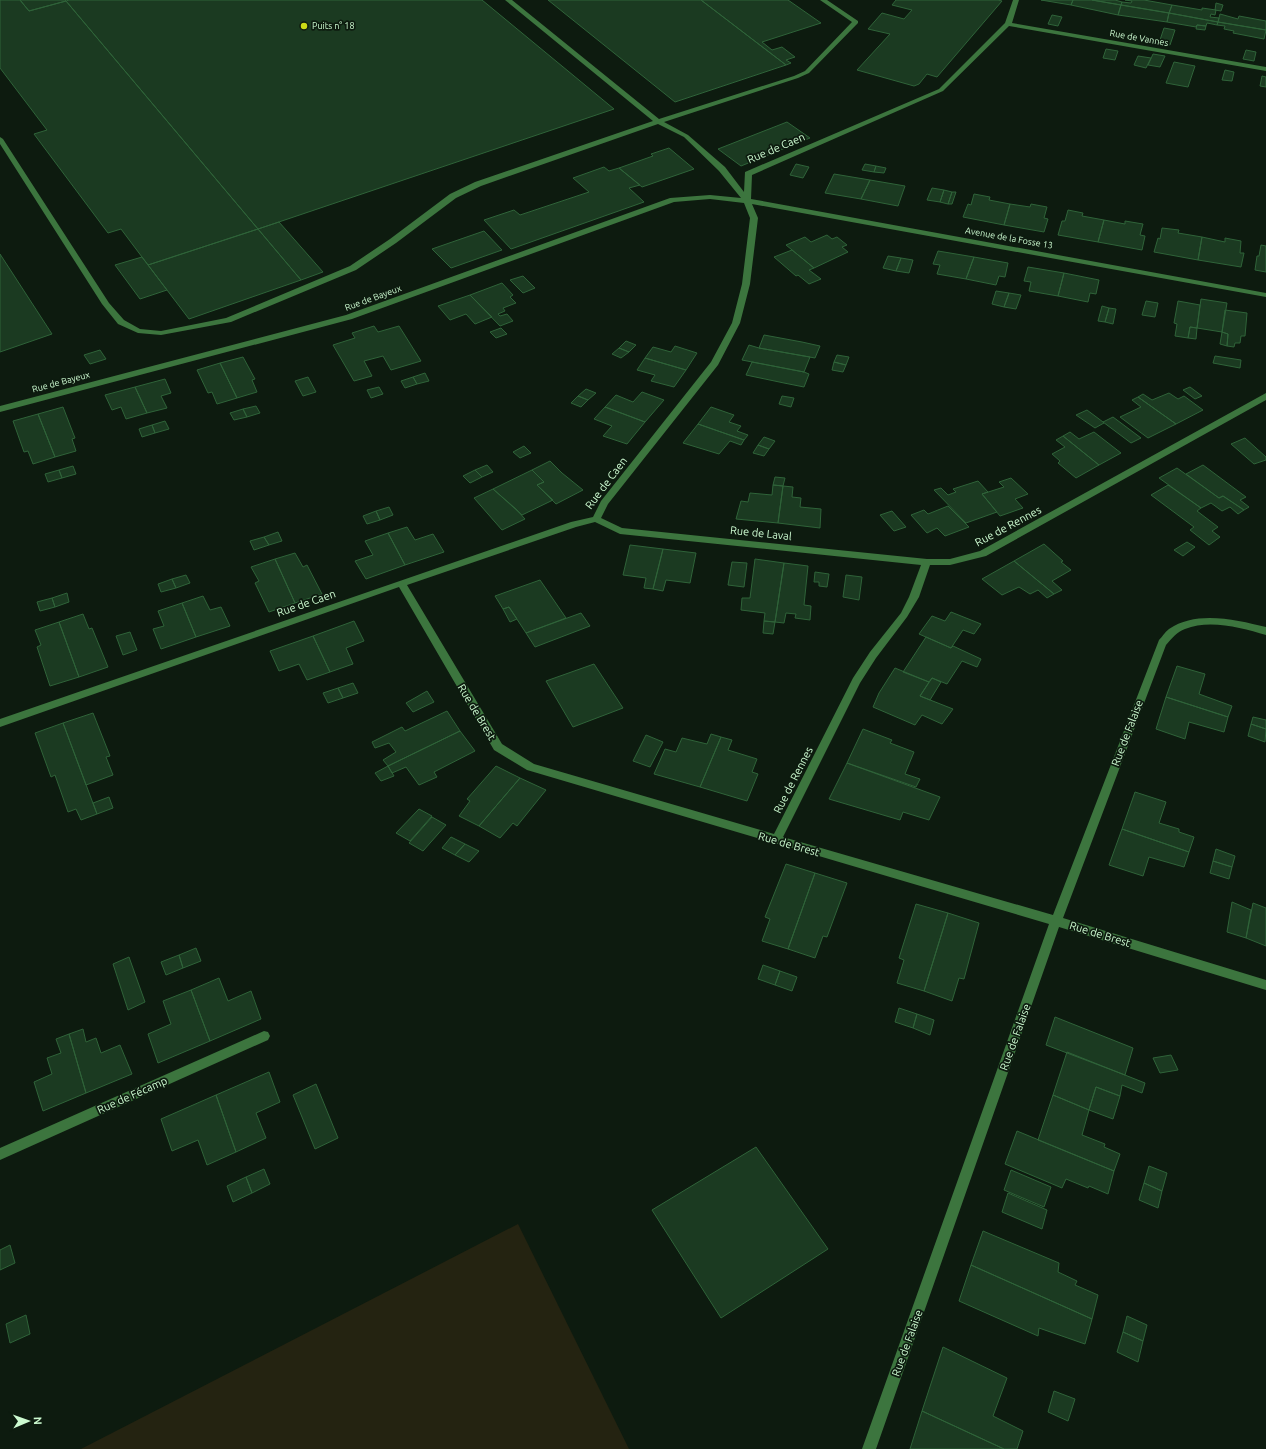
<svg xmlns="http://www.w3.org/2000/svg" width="1266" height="1449" font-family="Ubuntu,sans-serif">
  <rect width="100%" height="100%" fill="#0d1b0f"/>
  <!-- green -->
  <path fill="#242311" d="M518 1224 629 1449H81Z"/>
  <!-- building -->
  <path fill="#1b3a21" stroke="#2f6339" d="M0 0H20L29 11 66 1 258 229 148 265 121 229 108 233 34 134 47 130 0 68Z
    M20 0H65L66 1 29 11Z
    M69 0H482L614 109 258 229 66 1Z
    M548 0H701L786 65 675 102Z
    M701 0H788L821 23 762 42 772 50 782 47 795 57 786 60 791 63 786 65Z
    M896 0H998L1002 1 937 77 927 74 919 84 914 86 857 70 890 34 868 29 882 13 904 19 912 10 892 5Z
    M1041 0H1073L1071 5Z
    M1073 0H1092L1121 5 1118 15 1071 5Z
    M1092 0H1115L1122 2 1121 5Z
    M1125 0H1144L1172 5 1169 13 1121 5 1122 2 1131 3 1132 1Z
    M1216 3 1223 5 1221 11 1215 10Z
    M1121 5 1169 13 1167 22 1118 15Z
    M1172 5 1202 10V8L1216 10 1215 15 1211 14 1210 17 1219 18 1218 22 1169 13Z
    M1169 13 1218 22 1217 25 1207 23 1206 26 1197 25 1196 27 1167 22Z
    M1220 14 1238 19 1239 16 1266 21V30L1218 22Z
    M1052 15 1062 17 1058 26 1048 24Z
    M1218 22 1266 30 1264 39 1233 33 1234 31 1224 29 1225 26 1217 25Z
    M1197 25 1206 26 1205 30 1196 29Z
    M1164 28 1175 30 1170 45 1159 43Z
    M1106 49 1118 51 1115 60 1103 58Z
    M1246 50 1256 52 1254 61 1243 59Z
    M1153 54 1165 56 1160 67 1148 65Z
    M1138 56 1151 58 1146 68 1134 65Z
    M1174 62 1195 66 1188 87 1166 83Z
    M1225 70 1234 72 1232 81 1222 80Z
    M1262 76 1266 77V87L1260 86Z
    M787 122 810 138 741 166 718 149Z
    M669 148 694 169 642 187 619 168 653 156 651 154Z
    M796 164 809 167 803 178 790 175Z
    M865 164 876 166 874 172 862 170Z
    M876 166 886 168 884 173 874 172Z
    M604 167 609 171 619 168 640 185 629 188 644 202 511 249 484 220 514 210 520 215 589 192 573 178Z
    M834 174 870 180 861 199 825 193Z
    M870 180 905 186 898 206 861 199Z
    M932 188 944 190 940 202 927 200Z
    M944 190 952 192 948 204 940 202Z
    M952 192H956L952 204H948Z
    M974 194 990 197 989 200 1010 204 1004 225 963 217 968 204 971 205Z
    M1010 204 1030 207 1031 204 1047 207 1044 218 1048 219 1044 232 1004 225Z
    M1068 210 1083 213 1082 216 1104 220 1098 242 1058 235 1062 221H1065Z
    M1104 220 1125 224V221L1143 224 1140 235 1145 236 1142 250 1098 242Z
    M279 222 323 272 301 280 258 229Z
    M1162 228 1179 230 1178 233 1202 237 1198 260 1154 252 1158 238 1160 239Z
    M258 229 301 280 189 319 148 265Z
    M484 231 502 250 451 268 432 249Z
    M827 235 832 239 837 237 847 245 842 247 848 252 814 268 786 245 805 237 811 242Z
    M1202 237 1225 242V238L1241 241 1240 253H1244L1241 267 1198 260Z
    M1261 245 1266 246V272L1255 270 1257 256H1259Z
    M792 250 814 268 809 270 821 279 809 284 798 275 796 276 774 257Z
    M938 251 974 257 966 279 937 274 940 265 933 264Z
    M0 254 52 334 0 352Z
    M888 256 901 258 896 271 883 268Z
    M142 257 167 290 140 299 115 265Z
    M974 257 1008 263 1005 277 999 276 996 285 966 279Z
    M901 258 913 260 909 273 896 271Z
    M1028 267 1064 273 1058 296 1029 291 1031 282 1024 281Z
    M1064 273 1099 280 1096 294 1090 293 1088 302 1058 296Z
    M523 276 535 288 523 293 510 280Z
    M502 283 513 295 510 297 516 303 503 308 505 311 498 314 500 316 507 314 513 321 500 326 470 295Z
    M996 291 1009 293 1004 307 992 304Z
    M1009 293 1021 295 1016 309 1004 307Z
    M470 295 492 317 475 324 466 314 450 320 438 306Z
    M1201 299 1227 303 1222 332 1197 328Z
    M1146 301 1158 303 1155 317 1142 315Z
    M1178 301 1200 305 1197 328 1190 327 1188 338 1175 336 1177 324 1174 323Z
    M1102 306 1109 308 1105 322 1098 321Z
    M1109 308 1116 309 1113 324 1105 322Z
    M1225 310 1247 313 1245 336H1241L1240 343H1235L1234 347 1227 346 1228 334 1222 332Z
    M374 326 378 332 399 326 421 361 391 370 383 356 364 361 372 376 354 381 333 345 355 338 352 333Z
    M1190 327 1197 328 1196 339 1188 338Z
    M501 328 507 334 496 338 490 332Z
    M1222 332 1228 334 1227 346 1220 344Z
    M764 335 802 342 820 346 815 358 759 348Z
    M626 341 636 345 629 352 619 348Z
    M749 345 759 348 810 357 804 372 742 360Z
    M675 346 697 353 686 370 645 358 653 347 671 352Z
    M619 348 629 352 621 358 612 354Z
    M100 350 106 359 90 364 84 355Z
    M837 355 849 357 846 365 834 362Z
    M1215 356 1241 360 1240 368 1213 363Z
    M243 357 255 379 252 380 257 392 237 398 220 363Z
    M645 358 686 370 674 387 651 381 655 375 637 370Z
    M752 362 804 372 809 374 804 387 784 383 746 375Z
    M834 362 846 365 843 372 832 370Z
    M220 363 237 398 217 404 212 392 208 393 197 370Z
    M425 373 429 381 417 384 413 377Z
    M308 377 316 392 303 396 295 381Z
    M413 377 417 384 405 388 401 381Z
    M165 379 171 393 161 396 167 408 147 413 135 387Z
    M135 387 147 413 126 419 121 407 112 410 105 395Z
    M379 387 383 394 371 398 367 390Z
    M1190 387 1202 396 1195 399 1183 390Z
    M586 389 596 393 588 400 578 396Z
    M642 392 664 400 645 422 605 407 616 395 633 402Z
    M1169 393 1178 399 1184 396 1203 410 1176 424 1138 397 1143 394 1152 400Z
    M578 396 588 400 581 407 571 403Z
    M782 396 794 398 791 407 779 404Z
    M1138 397 1176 424 1148 438 1120 417 1141 407 1132 400Z
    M256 406 260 413 247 417 243 409Z
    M63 407 75 438 72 439 76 451 55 457 38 414Z
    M605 407 645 422 627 444 603 436 612 426 594 419Z
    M711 407 734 415 729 422 741 426 737 431 748 435 744 440 698 424Z
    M243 409 247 417 234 420 230 413Z
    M1087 410 1103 422 1104 423 1095 428 1076 415Z
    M38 414 55 457 33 464 28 451 24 452 13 421Z
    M1113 417 1141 438 1131 443 1103 422Z
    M165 421 169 429 155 433 152 425Z
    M698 424 744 440 741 445 730 441 719 454 683 443Z
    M152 425 155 433 142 437 139 429Z
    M1070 432 1079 439 1094 432 1121 453 1099 465 1063 436Z
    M1063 436 1099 465 1076 478 1058 463 1060 461 1052 454 1065 447 1056 440Z
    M764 437 775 441 769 449 758 445Z
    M1245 438 1266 457V460L1254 464 1231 444Z
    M758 445 769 449 764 456 753 453Z
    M524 446 531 453 520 458 513 452Z
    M550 461 562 473 583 490 556 504 537 485 544 482 532 470Z
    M487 465 493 472 482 477 475 470Z
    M1203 465 1246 497 1240 500 1249 507 1244 510 1223 496 1219 498 1186 474Z
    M73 466 76 474 62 478 59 470Z
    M1177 468 1219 498 1223 496 1244 510 1238 514 1230 507 1222 511 1211 503 1201 508 1159 478Z
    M59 470 62 478 48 482 45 474Z
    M475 470 482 477 470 483 463 476Z
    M532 470 544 482 537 485 553 500 522 515 493 489Z
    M775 477 785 478 783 486 773 485Z
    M1011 478 1028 494 1015 499 1023 508 1000 516 982 494 1004 487 999 482Z
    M978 481 988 492 982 494 997 512 966 523 934 490 941 488 948 495 956 492 953 489Z
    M773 485 783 486 778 523 736 519 741 501 748 502 750 493 772 495Z
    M1168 485 1201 508 1197 511 1218 527 1212 531 1220 537 1209 545 1190 530 1194 527 1151 495Z
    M783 486 793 487 792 497 801 498 800 507 821 509 820 528 778 523Z
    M493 489 516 509 525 519 502 530 474 498Z
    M948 506 969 527 945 536 937 528 927 533 911 515 924 510 928 514Z
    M389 507 393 515 380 520 376 511Z
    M376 511 380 520 367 524 363 516Z
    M892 511 906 527 894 531 880 515Z
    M407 527 415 540 433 534 444 552 405 565 388 533Z
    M278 532 282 541 269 545 264 537Z
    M388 533 405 565 366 579 355 561 373 555 365 541Z
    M264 537 269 545 254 550 250 541Z
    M1187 542 1195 547 1183 556 1174 550Z
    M1044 544 1063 561 1061 562 1071 570 1052 581 1062 590 1054 594 1014 561Z
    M630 545 663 549 653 589 644 588 646 578 623 575Z
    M663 549 696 553 690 583 666 580 663 591 653 589Z
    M295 553 303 567 307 565 322 594 295 603 275 559Z
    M275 559 295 603 269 612 255 583 259 581 251 567Z
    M755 559 784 563 775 622 764 621 765 613 741 610 742 598H750Z
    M1014 561 1054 594 1047 598 1038 590 1030 594 1019 587 1002 595 982 579Z
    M732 562 747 563 744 587 728 585Z
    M784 563 808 566 804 605 811 606 810 620 795 618 796 614 786 613 784 623 775 622Z
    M815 572 829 574 827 587 819 586V582H814Z
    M186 575 190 583 176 588 172 579Z
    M846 575 862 577 859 600 843 597Z
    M172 579 176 588 161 592 158 584Z
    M540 580 566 618 526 633 509 607 503 609 495 596Z
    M67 593 69 602 55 607 52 598Z
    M203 596 210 610 221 607 230 626 196 637 182 603Z
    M52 598 55 607 40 611 37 602Z
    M182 603 196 637 161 649 153 629 164 626 158 611Z
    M509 607 517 619 510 622 503 609Z
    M951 612 981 624 974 634 963 630 951 648 919 634 932 616 945 621Z
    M581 613 590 626 535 647 526 633Z
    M83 614 89 629 92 628 108 667 79 677 59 622Z
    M354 621 364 641 346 648 353 664 330 672 313 636Z
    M764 621 775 622 773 634 763 633Z
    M59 622 79 677 50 686 37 647 41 645 35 630Z
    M130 632 137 650 123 655 116 636Z
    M313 636 330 672 307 680 299 664 279 671 270 651Z
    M926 637 951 648 953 646 981 659 977 667 962 661 947 684 932 678 929 682 903 672Z
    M594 664 623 708 573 727 546 681Z
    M1177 666 1205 674 1199 694 1232 706 1228 717 1166 697Z
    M895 668 929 682 920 696 953 709 942 724 922 715 915 725 873 707 879 693Z
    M932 678 941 682 930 700 920 696Z
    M353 683 358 693 343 698 338 688Z
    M338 688 343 698 328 703 323 693Z
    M427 691 434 702 413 712 406 703Z
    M1166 697 1228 717 1224 732 1189 722 1185 739 1156 729Z
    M447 711 460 731 388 766 383 760 396 752 389 743 375 748 372 742 402 727 405 731Z
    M93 713 110 756 106 757 113 775 86 785 63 723Z
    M1253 717 1266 720V729L1251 724Z
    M63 723 97 814 81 820 76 809 68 812 55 775 51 777 35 733Z
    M1251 724 1266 729 1265 742 1248 736Z
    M863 729 892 740 890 743 914 752 905 774 920 779 916 787 847 763Z
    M460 731 475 751 434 772 437 777 419 785 406 767 392 773 388 766Z
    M711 734 721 737 700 787 654 774 665 749 676 752 682 738 707 744Z
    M646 735 663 742 650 767 633 761Z
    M721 737 732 740 728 750 757 759 752 772 758 774 747 801 700 787Z
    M847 763 940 797 929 820 903 812 900 820 829 799Z
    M388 766 394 776 381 781 375 773Z
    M496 766 520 778 479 826 459 816 470 801 467 799Z
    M520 778 546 790 517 826 513 823 500 838 479 826Z
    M1135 792 1166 802 1159 823 1179 829V832L1194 837 1189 852 1122 829Z
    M109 797 113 808 97 814 93 803Z
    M419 809 432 816 410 841 396 833Z
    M432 817 446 825 423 851 409 843Z
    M1122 829 1189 852 1184 867 1149 857 1143 876 1109 865Z
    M451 837 465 844 455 855 442 848Z
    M465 844 479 851 469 862 455 855Z
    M1216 849 1235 856 1232 867 1213 861Z
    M1213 861 1232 867 1229 879 1210 873Z
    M786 864 815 873 788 949 762 941 770 919 765 917Z
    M815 873 847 883 827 937 823 936 815 958 788 949Z
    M1232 902 1251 910 1246 938 1227 932Z
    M1253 903 1266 908V946L1246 938Z
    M916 904 948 913 924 991 897 983 904 960 899 958Z
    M948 913 979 923 964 979 959 978 952 1001 924 991Z
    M196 948 201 961 183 968 179 955Z
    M179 955 183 968 166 975 161 962Z
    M129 957 145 1002 128 1010 113 964Z
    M763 965 780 971 775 985 758 979Z
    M780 971 797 977 792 991 775 985Z
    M219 978 228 1001 251 991 261 1019 210 1041 191 990Z
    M191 990 210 1041 158 1063 148 1034 171 1024 163 1001Z
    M899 1008 917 1014 913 1028 895 1022Z
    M917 1014 934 1020 930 1035 913 1028Z
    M1055 1017 1133 1048 1125 1075 1046 1045Z
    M83 1029 86 1042 96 1038 101 1053 120 1045 132 1074 86 1093 69 1034Z
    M69 1034 86 1093 43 1111 34 1082 52 1074 47 1058 61 1053 56 1039Z
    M1067 1052 1145 1083 1142 1093 1122 1085 1120 1096 1096 1087 1089 1110 1053 1095Z
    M1171 1055 1178 1070 1160 1073 1153 1058Z
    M269 1072 280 1102 256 1113 266 1138 236 1152 216 1095Z
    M316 1084 338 1138 315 1149 293 1095Z
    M1096 1087 1120 1096 1113 1119 1089 1110Z
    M216 1095 236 1152 207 1165 198 1140 172 1151 161 1119Z
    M1053 1095 1089 1110 1082 1135 1105 1144 1104 1147 1120 1154 1114 1171 1038 1140Z
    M1017 1131 1114 1171 1108 1194 1089 1186 1088 1188 1066 1179 1062 1188 1005 1164Z
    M756 1147 828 1249 721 1318 652 1210Z
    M1149 1166 1167 1173 1162 1191 1144 1183Z
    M264 1169 270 1184 252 1193 246 1177Z
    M1011 1170 1051 1187 1044 1207 1004 1190Z
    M246 1177 252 1193 233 1202 227 1186Z
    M1144 1183 1162 1191 1158 1208 1139 1200Z
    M1008 1193 1047 1210 1042 1229 1002 1212Z
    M983 1231 1059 1263 1058 1272 1077 1281 1075 1285 1098 1295 1092 1319 971 1265Z
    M10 1245 15 1263 0 1270V1250Z
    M971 1265 1092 1319 1085 1344 1039 1328 1038 1336 959 1301Z
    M26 1315 30 1334 10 1343 6 1324Z
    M1127 1316 1147 1325 1143 1341 1123 1332Z
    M1123 1332 1143 1341 1138 1362 1117 1352Z
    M943 1347 1007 1378 993 1416 1023 1431 1017 1449H1004L922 1411Z
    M1054 1391 1075 1399 1068 1421 1048 1412Z
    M922 1411 1004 1449H910Z"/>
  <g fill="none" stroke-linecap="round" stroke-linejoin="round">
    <!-- minor -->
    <path fill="#3c753e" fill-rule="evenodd" d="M505 0H512L659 119 794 76 805 71 852 22 820 0H827L858 21V23L809 73 798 78 664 122 688 135 725 167 744 192 745 172 939 89 1005 23 1013 0H1019L1012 23 1266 67V71L1009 26 943 91 752 175 751 199 1266 293V297L752 204 758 218 750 284 740 323 718 365 608 504 601 518 622 528 927 559H950L980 551 1266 393V400L986 556 950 565H930L919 597 907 617 876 658 860 683 783 837 1053 915 1159 640C1162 637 1165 632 1169 629 1197 610 1236 620 1266 627V635C1242 628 1210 619 1185 629 1177 632 1172 638 1166 645L1063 918 1266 980V990L1059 927 876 1449H862L1049 924 527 770 494 750 399 587 0 727V719L571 522 593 517 601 501 711 362 732 323 742 284 750 218 744 203 710 199 674 202 352 319 0 412V406L346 315 670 198 710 195 741 198 719 171 684 137 658 124 481 186 456 198 396 243 356 270 231 322 161 335 138 333 118 324 102 304 0 144V137L3 139 109 303 124 320 140 329 161 331 226 318 350 266 390 239 450 194 475 182 653 121ZM595 522 620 534 921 565 909 597 901 613 870 652 853 678 774 834 534 764 502 744 407 585 576 527Z
      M264 1031 268 1032 270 1036 268 1040 0 1160V1148Z"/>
  </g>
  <!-- markers -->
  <circle fill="#cbdb16" stroke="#0d1b0f" stroke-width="1.5" cx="304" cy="26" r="4"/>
  <g text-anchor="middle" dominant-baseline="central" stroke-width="3.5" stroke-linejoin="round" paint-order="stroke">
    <!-- far-poi labels -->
    <g font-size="9" fill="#ccfad0" stroke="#0d1b0f" text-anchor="start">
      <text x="312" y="26">Puits n° 18</text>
    </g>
    <!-- far-street labels -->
    <g font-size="9" fill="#ccfad0" stroke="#0d1b0f">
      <text transform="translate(1139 38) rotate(10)">Rue de Vannes</text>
      <text transform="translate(1009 238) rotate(10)">Avenue de la Fosse 13</text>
      <text transform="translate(373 298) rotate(-20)">Rue de Bayeux</text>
      <text transform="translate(61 382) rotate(-15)">Rue de Bayeux</text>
    </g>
    <!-- street labels -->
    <g font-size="11" fill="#ccfad0" stroke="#0d1b0f">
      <text transform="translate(776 148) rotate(-23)">Rue de Caen</text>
      <text transform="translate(606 483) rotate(-53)">Rue de Caen</text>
      <text transform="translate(1008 526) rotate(-28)">Rue de Rennes</text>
      <text transform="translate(761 533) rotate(6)">Rue de Laval</text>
      <text transform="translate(306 603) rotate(-19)">Rue de Caen</text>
      <text transform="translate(477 712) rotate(59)">Rue de Brest</text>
      <text transform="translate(1127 733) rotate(-69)">Rue de Falaise</text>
      <text transform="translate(793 780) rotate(-63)">Rue de Rennes</text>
      <text transform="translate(789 844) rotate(16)">Rue de Brest</text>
      <text transform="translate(1100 934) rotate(17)">Rue de Brest</text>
      <text transform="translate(1015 1037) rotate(-70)">Rue de Falaise</text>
      <text transform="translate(132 1095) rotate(-24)">Rue de Fécamp</text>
      <text transform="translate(907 1343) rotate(-70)">Rue de Falaise</text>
    </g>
  </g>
  <!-- north arrow -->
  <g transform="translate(28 1421) rotate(88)" stroke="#0d1b0f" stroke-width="3" paint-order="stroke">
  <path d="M0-3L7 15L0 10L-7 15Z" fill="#ccfad0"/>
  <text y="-6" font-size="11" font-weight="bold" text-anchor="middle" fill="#ccfad0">N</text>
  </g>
</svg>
